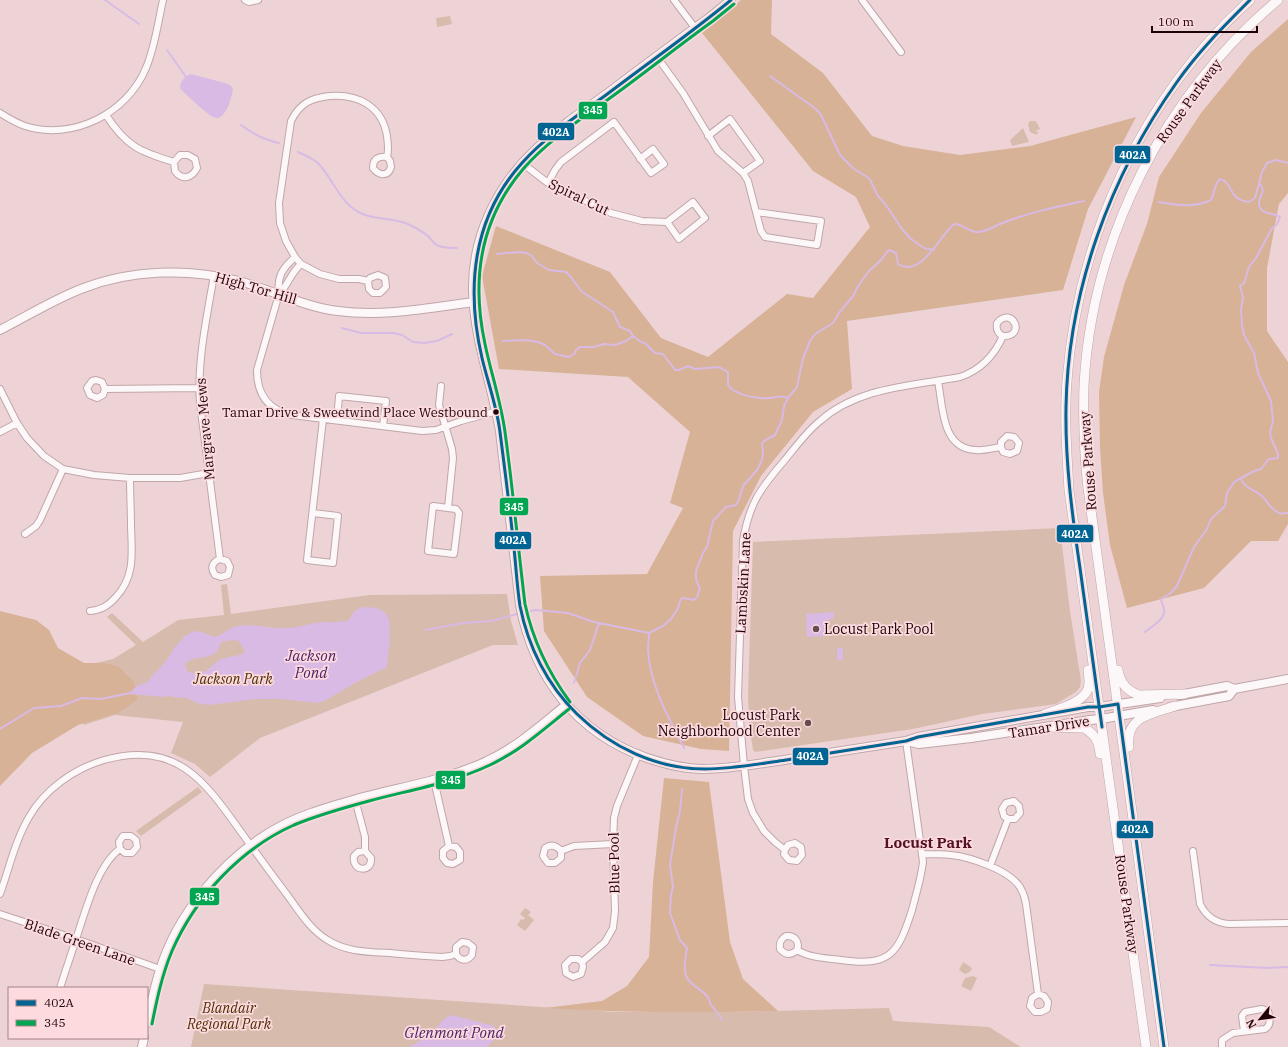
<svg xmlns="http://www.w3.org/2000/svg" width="1288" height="1047" font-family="'IBM Plex Serif',serif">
  <rect width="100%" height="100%" fill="#eed3d6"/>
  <!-- green -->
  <path fill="#d7bbac" d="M450 16 452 24 437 27 436 18Z
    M1030 121H1035L1037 123 1040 129 1035 131 1038 132 1037 135 1030 132 1028 124Z
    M1023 128 1029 142 1012 146 1010 140Z
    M1060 528 1070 611 1081 681 1080 687 1076 692 1056 704 982 714 913 729 755 752 753 750 749 722 748 695 753 542Z
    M227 584 231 614 369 595 507 594 511 621 518 645H493L260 738 210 777 195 764 171 753 183 722 115 715 84 725 63 671 113 659 136 645 107 617 112 613 143 642 178 620 224 615 221 585Z
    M198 787 202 792 141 836 136 831Z
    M525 908 531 912 528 915 534 920 525 931 517 925 521 919 523 920 525 918 520 914Z
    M963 962 972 968 970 972 965 974 959 970Z
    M973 976 977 978 971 991 961 986 965 978Z
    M204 984 615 1012H738L889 1008 893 1021 989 1027 1021 1047H191Z"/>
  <!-- forest -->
  <path fill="#d7b297" d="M741 0H772L771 34 823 73 872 136 903 146 960 155 1030 146 1136 117 1088 209 1063 290 847 321 852 389 813 412 761 476 733 531 729 751 701 749 643 736 587 697 544 631 540 576 647 574 683 508 670 503 690 432 628 377 499 369 482 276 496 226 610 272 661 338 708 357 787 294 813 298 870 227 856 197 813 171 702 33Z
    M1288 19V193L1279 204 1267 268V331L1288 362V524L1278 541H1251L1204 588 1127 608 1110 545 1103 493 1100 448 1099 392 1104 357 1124 285 1147 224 1159 177 1201 113 1251 52Z
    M0 611 36 620 49 630 58 648 84 663H105L119 667 133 681 136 687 137 700 118 713 78 725 32 753 0 786Z
    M664 778 709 782 730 942 743 979 778 1011C700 1013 623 1013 545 1008L602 1001 627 986 649 957 653 882Z"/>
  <!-- water -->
  <path fill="#d9bae4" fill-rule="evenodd" d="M191 74 225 83 230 85 233 88C232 96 230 102 227 109 225 112 222 117 218 118 211 120 188 95 181 90L180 86C182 79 185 76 191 74Z
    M364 607C372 607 382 608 387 615 393 625 388 656 387 667L357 682 326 700 319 703 281 699H256L209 705 197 703 187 698 172 697 170 695 165 697 128 694 138 685 146 683 167 660 174 648 185 636 194 631 201 632 215 637C223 635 228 628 237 626 254 623 271 629 289 628 300 627 311 623 322 622 332 622 340 623 349 620 353 612 355 609 364 607ZM234 640 239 641 245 651 243 654 220 659 206 671 198 673H193L187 671 185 664C193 655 206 660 215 653 219 651 219 646 221 642Z
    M834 612V618L825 621 826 636 807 637 806 614Z
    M837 648H843V660H837Z
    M452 1015 494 1026 496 1030 497 1036 487 1047H410L433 1032 445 1018Z"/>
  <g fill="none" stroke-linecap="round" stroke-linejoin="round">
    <!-- stream -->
    <path stroke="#d9bae4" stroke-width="2" d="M105 0 139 24
      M167 50 186 77
      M770 76 816 109 821 115 840 155 854 169 869 178 878 196 886 205 902 229 911 239 924 248 934 250
      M241 125C253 134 264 140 279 143
      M298 152C305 155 311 158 317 162 330 175 336 193 350 206 369 223 390 215 410 225 416 228 423 232 428 236 432 240 434 244 439 246 445 248 452 248 457 248
      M1158 202C1175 205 1195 208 1211 200 1215 193 1214 184 1220 179 1233 182 1227 199 1249 202L1255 198 1262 172 1267 163 1276 160 1288 163
      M497 254 520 252 527 253 532 256 537 263 549 270 566 272 571 277 581 291 613 312 620 327 630 331 633 336 641 342 645 343 655 353 663 354 675 370H679L688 366 695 369 719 367 728 372V385C734 395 758 399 769 398 779 397 776 395 788 398
      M342 328 361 333H393L402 335 413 342 424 343 437 341 452 334
      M503 341 526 340 538 342 545 345 555 354 569 357 574 354 576 350 580 347H594L604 344 615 345 626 341 633 336
      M1241 479C1245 489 1256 490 1263 497 1268 502 1271 510 1279 513 1281 514 1285 513 1288 513
      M525 612 536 610 568 613 594 622 649 633 663 626 671 619 678 608 679 604 681 599 684 598 694 600 697 597 700 589 696 580V571L703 553 707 547 713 521 726 507 736 505 738 502 743 486 757 470 762 460 763 453 762 444 764 441 775 435 782 420 784 406 788 398 797 387 803 358 810 341 815 334 833 323 839 313 853 296 858 286 869 271 879 262 889 250 896 253 898 264C921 279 940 235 954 224 963 224 968 231 976 232 984 233 993 227 1000 224 1027 213 1055 207 1084 201
      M425 630 464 623 491 621 521 613
      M1145 632C1152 626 1166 619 1164 609 1164 605 1161 603 1161 599L1171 593 1177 586 1194 547 1207 529 1211 519 1225 506 1227 493 1234 482 1254 471 1261 469 1269 459 1278 458V454L1271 438 1270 432 1273 421 1271 401 1258 373 1254 353 1244 335 1242 326 1241 309 1243 298 1240 286 1244 283 1249 267 1256 258 1271 230 1277 224 1280 217C1273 212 1260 215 1259 204 1258 195 1268 193 1259 183
      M649 633C649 638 648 644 648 649 649 683 669 719 684 748
      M574 683 580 663 590 650 599 623
      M0 729 34 708 61 706 82 698 101 699 130 693
      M682 789 680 811 676 827 670 865 673 887 671 895 670 913 680 940 687 948C686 955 684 964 685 970 685 983 700 988 707 996 709 999 710 1002 711 1005 715 1010 719 1014 722 1020
      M1210 965 1267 968 1288 967"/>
    <defs>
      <path id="street" d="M245 0 249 2 258 0
        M674 0 695 28
        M862 0 901 52
        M657 57 683 93 718 151 743 173 748 181 756 212 821 221 817 245 765 237 761 231 756 212
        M0 113C8 118 16 123 25 126 72 141 127 114 146 68 155 47 158 22 163 0
        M106 115C126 146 140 152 174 162L180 155H188L195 159 197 168C192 178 182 181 175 171L174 162
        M708 136 730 119 760 161 743 173
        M522 163 548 183 611 213 642 221 667 222 693 202 705 218 679 239 667 222
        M548 183 555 170 561 162 614 122 651 173 664 164 653 149 640 159
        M295 257C282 269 277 276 279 294L257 370C257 395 268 410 292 415L422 431 436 430 461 421 497 411
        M214 275C207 317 197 360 200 403L220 559C212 562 210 568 215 575L221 577 228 575 230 567 227 561 220 559
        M368 281 369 289 373 293H380L386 287 385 278 378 275 370 278 368 281 359 279H339L320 274 301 264 295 257 286 241 280 223 279 203 291 121C300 103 311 98 330 96 358 94 382 106 387 136 388 144 389 150 387 157L390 161 391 167C388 177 379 176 373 168 373 159 378 156 387 157
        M279 294C289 284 290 274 301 264
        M938 381C943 406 941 449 976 450 984 451 993 448 1001 447L1003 452 1010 454 1017 451 1019 443 1014 437 1007 436 1001 442V447
        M441 386 439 405 452 449 453 458 448 508 456 509 459 513 454 554 428 551 433 506 448 508
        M0 389 17 423 27 438 44 456 63 469 94 475 130 478H180L209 473
        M105 389 103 395 97 398 90 395 87 388 92 381 96 380 102 382 105 389 199 388
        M337 420 339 396 386 401 383 426
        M0 432 17 423
        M313 513 338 516 333 563 307 560 323 419
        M25 534 36 526 40 520 63 469
        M90 611C101 610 108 606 116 597 135 577 132 553 131 527 131 511 130 494 130 478
        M434 780 449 846 443 851V858L447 863 453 864 460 860V852L456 847 449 846
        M355 799 365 837V851L371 858C372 874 351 871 354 856L358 852 365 851
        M785 850 788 845 795 843 801 847 802 855 797 861 789 860 784 854 785 850 775 842 764 831 753 813 748 799 744 766 738 697 743 541C749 504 760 489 784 461 795 448 806 432 820 421 858 387 912 386 960 377 981 370 994 356 1003 336 1027 337 1012 305 997 323 996 329 997 333 1003 336
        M561 851V858L555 863H548L543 856 545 848C551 844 556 845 561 851L574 846 613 844
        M1193 851 1200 904C1206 916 1215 923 1229 924L1288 923
        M923 854C932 854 941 854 951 855 970 857 1009 870 1020 887 1023 892 1025 898 1026 904L1038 994 1032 998 1030 1006 1035 1012H1041L1047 1009 1048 1002 1044 996 1038 994
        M990 866 1008 819H1015L1020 813 1019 806 1014 801 1006 803 1002 809 1004 816 1008 819
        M0 894C9 869 15 841 29 817 45 789 74 769 104 760 176 740 204 780 241 832 257 854 272 875 288 896 299 911 310 929 326 939 345 952 368 952 390 953 407 955 424 956 442 957L450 956 456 954C460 961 467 962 472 955L473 947 468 943 462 942 456 947V954
        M0 914 76 939 160 969
        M797 950C800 942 795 935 786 936 781 939 779 942 780 949 785 955 791 956 797 950 810 958 826 958 841 960 890 967 898 954 912 910 916 894 921 879 923 862L906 741
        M582 962 578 959H571L565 965 566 973 573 977 581 974 583 967 582 962 605 942 613 928 615 911 613 844 614 818 617 806 638 755
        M60 988C65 972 71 955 76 939 85 913 97 865 120 849L119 842 123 836H131L136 840 137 847 132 853H125L120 849
        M1222 1047V1040L1233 1033 1265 1029C1272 1025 1270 1017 1268 1011L1262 1009 1245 1012 1242 1016 1244 1031"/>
      <path id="secondary" d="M731 0 710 17C676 42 642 67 608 93 583 111 556 129 534 151 496 187 472 238 473 291 474 339 492 384 500 431L520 605C534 677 576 733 647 758 665 764 684 769 703 769 730 769 757 764 784 760 825 754 865 747 906 741L918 737 1088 707H1099L1160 698
        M0 330C27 316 53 300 81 289 131 269 189 268 239 281 272 290 304 307 338 311 383 317 429 308 474 302
        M1179 695 1227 686 1234 689 1288 679
        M1170 707 1229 696 1234 689
        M907 741 919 744 971 738 1090 720 1101 719 1153 710
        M147 1023C151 1006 154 988 160 970 177 915 221 861 272 831 297 816 325 808 353 800 398 787 445 781 487 761 516 748 541 725 566 705
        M142 1047 144 1038"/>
      <path id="primary" d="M1118 670C1120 683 1127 691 1139 695L1185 694
        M1045 714C1058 709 1083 703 1088 689 1090 683 1089 677 1088 670
        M1048 727 1084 728C1095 734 1099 742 1100 754
        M1129 747C1125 716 1152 714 1175 706
        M1146 1047 1069 490C1067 454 1064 417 1067 381 1078 236 1142 98 1250 0
        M1164 1047 1088 488C1084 453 1083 419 1084 385 1092 238 1165 94 1278 0"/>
    </defs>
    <!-- street casing -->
    <use href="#street" stroke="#c0a6a9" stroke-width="8"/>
    <!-- secondary casing -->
    <use href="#secondary" stroke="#c0a6a9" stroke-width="10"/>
    <!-- primary casing -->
    <use href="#primary" stroke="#c0a6a9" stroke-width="10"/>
    <!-- street -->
    <use href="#street" stroke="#fcf8f9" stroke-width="6"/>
    <!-- secondary -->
    <use href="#secondary" stroke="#fcf8f9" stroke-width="8"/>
    <!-- primary -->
    <use href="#primary" stroke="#fcf8f9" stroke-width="9"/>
    <defs>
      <path id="bus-1" d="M731 0C691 33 648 63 606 95 577 116 546 136 522 163 472 218 466 289 482 358 488 383 497 407 500 432 505 471 510 509 514 548 516 567 517 586 520 606 528 646 547 685 577 714 611 747 656 769 705 769 732 769 759 764 786 760 826 754 866 747 906 741L918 737 1088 707H1099L1118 704 1164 1047
        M1102 727C1095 674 1087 621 1080 568 1072 514 1065 461 1066 407 1068 291 1110 176 1177 82 1198 52 1224 26 1250 0"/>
      <path id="bus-2" d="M570 702C548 672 533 641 525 604 518 547 513 489 505 432 501 402 491 373 485 344 471 279 480 219 524 168 549 140 580 120 610 98 645 73 678 46 713 21L734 4
        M152 1024C157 999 162 975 172 951 195 898 240 849 294 825 318 815 343 808 369 801 410 790 452 783 490 765 520 751 544 729 569 709"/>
    </defs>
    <!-- bus-1 casing -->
    <use href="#bus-1" stroke="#fcdade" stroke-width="6"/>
    <!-- bus-2 casing -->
    <use href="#bus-2" stroke="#fcdade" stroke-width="6"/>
    <!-- bus-1 -->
    <use href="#bus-1" stroke="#006592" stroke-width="3"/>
    <!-- bus-2 -->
    <use href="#bus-2" stroke="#00a651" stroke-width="3"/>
  </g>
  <!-- markers -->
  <circle fill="#1d0308" stroke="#fcdade" stroke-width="1.5" cx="496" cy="412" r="3.5"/>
  <g fill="#664c50" stroke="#fcdade" stroke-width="1.5">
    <circle cx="816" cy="629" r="4"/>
    <circle cx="808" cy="723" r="4"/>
  </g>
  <g text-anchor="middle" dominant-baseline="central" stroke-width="3.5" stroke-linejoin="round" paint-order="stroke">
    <!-- bus labels -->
    <g font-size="13" fill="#1d0308" stroke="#fcdade" text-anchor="end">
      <text x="488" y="412">Tamar Drive &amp; Sweetwind Place Westbound</text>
    </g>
    <!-- street labels -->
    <g font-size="14" fill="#1d0308" stroke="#fcdade">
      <text transform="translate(1189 101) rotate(-54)">Rouse Parkway</text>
      <text transform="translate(579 197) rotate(26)">Spiral Cut</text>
      <text transform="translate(256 288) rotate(16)">High Tor Hill</text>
      <text transform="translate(205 429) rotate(-95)">Margrave Mews</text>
      <text transform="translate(1088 461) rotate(-94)">Rouse Parkway</text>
      <text transform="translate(743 583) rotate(-87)">Lambskin Lane</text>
      <text transform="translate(1049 727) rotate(-9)">Tamar Drive</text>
      <text transform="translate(614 863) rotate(-91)">Blue Pool</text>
      <text transform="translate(1127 904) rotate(82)">Rouse Parkway</text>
      <text transform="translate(80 942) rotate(19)">Blade Green Lane</text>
    </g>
    <!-- poi labels -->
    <g font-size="14" fill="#1d0308" stroke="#fcdade" text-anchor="start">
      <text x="824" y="629">Locust Park Pool</text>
      <text x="800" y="715" text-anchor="end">Locust Park<tspan x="800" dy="16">Neighborhood Center</tspan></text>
    </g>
    <!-- park labels -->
    <g font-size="14" font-style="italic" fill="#4d2e02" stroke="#fcdade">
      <text x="233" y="679">Jackson Park</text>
      <text x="229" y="1008">Blandair<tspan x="229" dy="16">Regional Park</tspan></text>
    </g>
    <!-- water labels -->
    <g font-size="15" font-style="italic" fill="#4d2468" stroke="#fcdade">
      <text x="311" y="655">Jackson<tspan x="311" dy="17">Pond</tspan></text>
      <text x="454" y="1032">Glenmont Pond</text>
    </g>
    <!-- neighbourhood labels -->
    <g font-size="15" font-weight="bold" fill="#531223" stroke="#fcdade">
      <text x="928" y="842">Locust Park</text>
    </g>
  </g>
  <g stroke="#fcdade" stroke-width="1.5">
    <rect x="578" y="101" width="30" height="19" rx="4" fill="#00a651"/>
    <rect x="537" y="122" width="38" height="19" rx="4" fill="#006592"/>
    <rect x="1114" y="145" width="37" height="19" rx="4" fill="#006592"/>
    <rect x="499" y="497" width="30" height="19" rx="4" fill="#00a651"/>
    <rect x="1056" y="524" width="38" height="19" rx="4" fill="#006592"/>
    <rect x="494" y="531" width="38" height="19" rx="4" fill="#006592"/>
    <rect x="792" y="747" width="37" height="19" rx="4" fill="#006592"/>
    <rect x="435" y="770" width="31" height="20" rx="4" fill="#00a651"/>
    <rect x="1116" y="820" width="38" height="19" rx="4" fill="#006592"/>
    <rect x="189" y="887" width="31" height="19" rx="4" fill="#00a651"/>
  </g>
  <g font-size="11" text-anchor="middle" font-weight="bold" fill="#fff">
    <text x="593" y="114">345</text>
    <text x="556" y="136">402A</text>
    <text x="1133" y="159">402A</text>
    <text x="514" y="511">345</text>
    <text x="1075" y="538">402A</text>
    <text x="513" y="544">402A</text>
    <text x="810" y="760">402A</text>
    <text x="451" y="784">345</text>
    <text x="1135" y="833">402A</text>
    <text x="205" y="901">345</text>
  </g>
  <!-- legend -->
  <rect x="8" y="987" width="140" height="52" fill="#fcdade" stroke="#a38488"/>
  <rect x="16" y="1000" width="20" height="6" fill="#006592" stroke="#a38488"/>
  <text x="44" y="1007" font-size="12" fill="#1d0308">402A</text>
  <rect x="16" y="1020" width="20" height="6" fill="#00a651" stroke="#a38488"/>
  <text x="44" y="1027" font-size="12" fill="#1d0308">345</text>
  <!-- north arrow -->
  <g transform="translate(1260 1019) rotate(241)" stroke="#fcdade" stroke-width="3" paint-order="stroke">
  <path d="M0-3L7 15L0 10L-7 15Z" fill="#1d0308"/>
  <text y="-6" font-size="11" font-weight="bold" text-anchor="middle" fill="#1d0308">N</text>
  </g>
  <!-- scale -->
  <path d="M1152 26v6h105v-6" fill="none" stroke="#1d0308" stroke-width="2"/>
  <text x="1158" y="26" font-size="12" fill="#1d0308" stroke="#fcdade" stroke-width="3" paint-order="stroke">100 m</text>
</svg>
